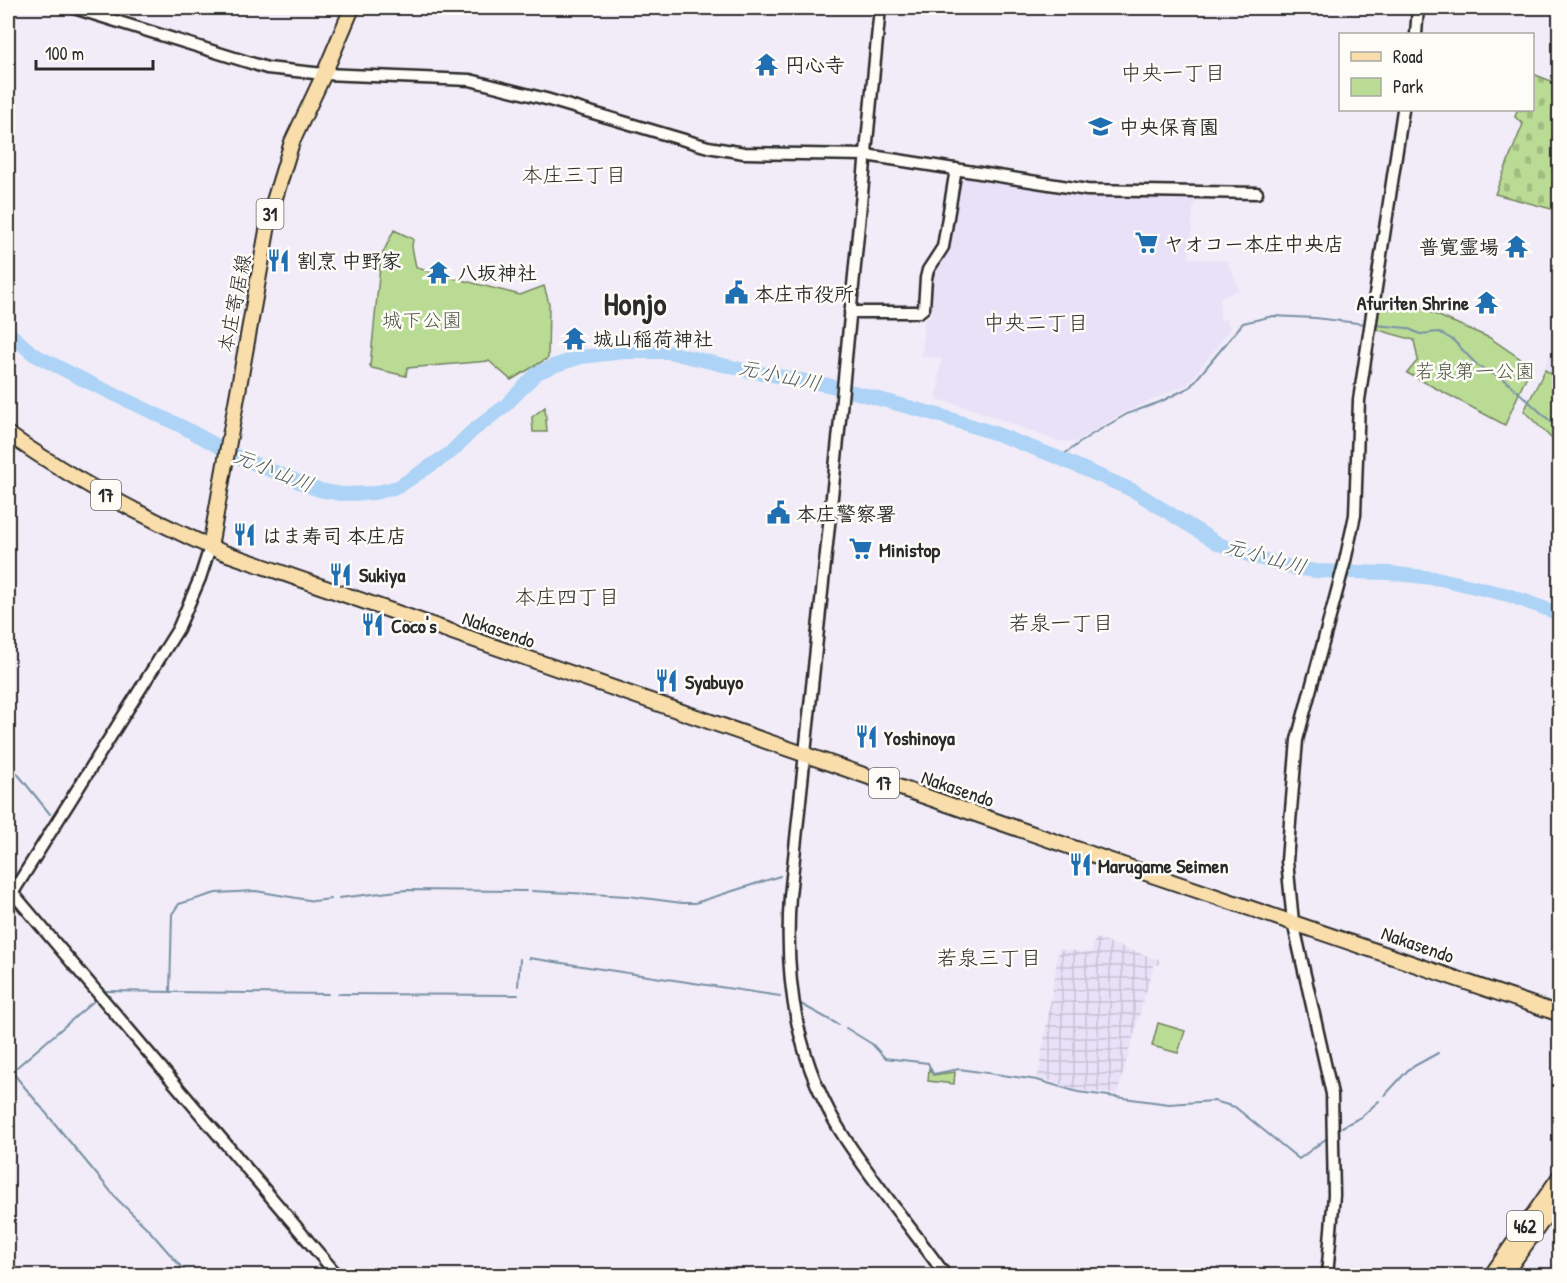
<svg xmlns="http://www.w3.org/2000/svg" width="1567" height="1283" font-family="'Patrick Hand','Klee One',sans-serif">
  <defs>
    <pattern id="industrial-grid" width="8" height="8" patternUnits="userSpaceOnUse" patternTransform="scale(1.5)"><rect width="8" height="8" fill="#e8e1f8"/><path d="M0 4h8M4 0v8" fill="none" stroke="#c7c1d5"/></pattern>
    <pattern id="cemetery-stones" width="16" height="16" patternUnits="userSpaceOnUse" patternTransform="scale(1.5)"><rect width="16" height="16" fill="#badb94"/><path d="M2 7V4a2 2 0 0 1 4 0v3zM10 15v-3a2 2 0 0 1 4 0v3z" fill="#a0bc80"/></pattern>
  </defs>
  <rect width="100%" height="100%" fill="#f1ecf8"/>
  <filter id="ink" filterUnits="userSpaceOnUse"><feTurbulence type="fractalNoise" baseFrequency=".0167" numOctaves="2"/><feDisplacementMap in="SourceGraphic" scale="12" xChannelSelector="R" yChannelSelector="G"/><feConvolveMatrix kernelMatrix="1 2 1 2 8 2 1 2 1" color-interpolation-filters="sRGB"/></filter>
  <g filter="url(#ink)">
    <!-- built -->
    <path fill="#e8e1f8" d="M963 173 1199 195 1193 207 1189 259 1226 260 1240 289 1220 298V321L1226 320 1230 329 1188 384 1123 413 1075 442 1057 441 979 411 937 399 941 358 922 356 924 319H930L933 276 948 249 960 176Z
      M1559 336V377L1544 368Z"/>
    <!-- industrial -->
    <path fill="url(#industrial-grid)" d="M1095 938 1160 960 1158 965 1154 964 1117 1094 1077 1090 1038 1077 1059 949 1091 953Z"/>
    <!-- cemetery -->
    <path fill="url(#cemetery-stones)" stroke="#728360" stroke-width="1.5" d="M1533 74 1559 84V211L1495 194 1523 124 1515 117 1517 110H1532Z"/>
    <!-- park -->
    <path fill="#badb94" stroke="#728360" stroke-width="1.5" d="M394 230 413 239 412 247 416 267 426 271 520 295 544 286 549 303 548 358 511 380 489 361 407 368 406 376 372 368 370 366 381 257Z
      M1410 300 1432 313 1490 338 1531 366 1505 425 1407 373 1418 360 1414 340 1375 329 1379 305 1393 309Z
      M1545 370 1559 379V443L1551 438 1524 411Z
      M545 407 547 432H533L532 417Z
      M1158 1023 1185 1031 1178 1053 1152 1046Z
      M929 1069 933 1075 955 1072 954 1084 928 1081Z"/>
    <g fill="none" stroke-linecap="round" stroke-linejoin="round">
      <!-- stream -->
      <path stroke="#7990a5" stroke-width="2" d="M1375 325 1407 328 1420 334 1439 332 1453 340 1478 366 1505 380 1560 430
        M1059 458 1089 436 1127 414 1160 402 1190 387 1243 323 1273 316 1315 318 1366 324
        M8 762 50 814
        M532 891 628 896 682 903H695L780 876
        M339 898 406 890 526 891
        M529 958 780 996
        M518 986 520 959
        M105 991 328 994
        M170 991 172 914 179 904 216 893 256 891 314 901 331 899
        M338 994 518 995
        M799 1003 839 1025
        M846 1028 872 1044 885 1058 928 1063 933 1074 959 1069 1037 1080 1078 1092 1169 1104 1214 1101 1235 1107 1299 1159 1327 1138
        M8 1067 117 1199 148 1229 189 1276
        M17 1067 95 1000
        M1385 1095 1409 1069 1438 1053
        M1342 1127 1361 1117 1379 1101"/>
      <!-- river -->
      <path stroke="#add3f6" stroke-width="14" d="M8 332 33 354 86 381 181 426 238 457 319 490 341 494 374 493 398 487 450 453 471 432 505 406 537 373 556 365 581 357 624 352H668L744 370 828 385 938 415 997 434 1059 458 1134 491 1219 544 1251 556 1294 568 1316 571 1389 573 1441 579 1508 595 1560 614"/>
      <defs>
        <path id="tertiary" d="M74 8 267 68 324 74 470 80 546 99 708 147 744 153 866 155 1087 190 1257 193
          M880 8 839 430 790 896C784 984 797 1065 846 1140 877 1187 913 1230 946 1276
          M1416 34 1418 8
          M850 312H919L924 308 926 278 928 270 943 247 956 169
          M8 890 12 892 338 1276
          M8 900 178 629 200 578 210 547
          M1327 1276 1334 1195 1332 1094 1293 922 1287 861 1290 822 1297 740 1345 561 1355 515 1359 400 1403 110"/>
        <path id="primary" d="M210 547 270 214 292 142 324 74 352 8"/>
        <path id="trunk" d="M8 434C75 481 147 519 222 552 530 661 839 769 1149 874 1286 921 1423 966 1560 1014
          M1491 1276 1560 1176
          M1503 1276 1560 1196"/>
      </defs>
      <!-- tertiary casing -->
      <use href="#tertiary" stroke="#2b2b2b" stroke-width="15"/>
      <!-- primary casing -->
      <use href="#primary" stroke="#2b2b2b" stroke-width="18"/>
      <!-- trunk casing -->
      <use href="#trunk" stroke="#2b2b2b" stroke-width="18"/>
      <!-- tertiary -->
      <use href="#tertiary" stroke="#fdfcf7" stroke-width="10"/>
      <!-- primary -->
      <use href="#primary" stroke="#f9deab" stroke-width="14"/>
      <!-- trunk -->
      <use href="#trunk" stroke="#f9deab" stroke-width="14"/>
    </g>
  </g>
  <!-- icons -->
  <defs>
    <symbol id="temple-bare" viewBox="-9 -9 18 18"><path d="M0-6L5-2H3V0L6.5 2.5H4V6H1.5V3h-3V6H-4V2.5H-6.5L-3 0V-2H-5Z" fill="#1f6fb2" stroke="#fdfcf7" stroke-width="2.5" paint-order="stroke"/></symbol>
    <symbol id="school-bare" viewBox="-9 -9 18 18"><path d="M0-5L7-2L0 1L-7-2ZM-4 1L0 2.5L4 1V4Q0 6-4 4Z" fill="#1f6fb2" stroke="#fdfcf7" stroke-width="2.5" paint-order="stroke"/></symbol>
    <symbol id="supermarket-bare" viewBox="-9 -9 18 18"><path d="M-6-5.5h2.5l.6 2H6L4.5 2H-2.5L-4.4-4H-6ZM-1.5 3.2a1.3 1.3 0 1 0 .1 0ZM3 3.2a1.3 1.3 0 1 0 .1 0Z" fill="#1f6fb2" stroke="#fdfcf7" stroke-width="2.5" paint-order="stroke"/></symbol>
    <symbol id="restaurant-bare" viewBox="-9 -9 18 18"><path d="M-5-6h1v4h1v-4h1v4h1v-4h1v5L-1.5 .5V6h-2V.5L-5-1ZM5-6V6H3V1.5H1.5Q1.5-4 5-6Z" fill="#1f6fb2" stroke="#fdfcf7" stroke-width="2.5" paint-order="stroke"/></symbol>
    <symbol id="civic-bare" viewBox="-9 -9 18 18"><path d="M-.6-6.5H3V-4.5H.6V-3L4-1V1h2V6H-6V1h2V-1L-.6-3ZM-1.2 2.5V6h2.4V2.5Z" fill="#1f6fb2" stroke="#fdfcf7" stroke-width="2.5" paint-order="stroke"/></symbol>
  </defs>
  <g fill-rule="evenodd">
    <use href="#temple-bare" x="750" y="48" width="33" height="33"/>
    <use href="#school-bare" x="1084" y="110" width="33" height="33"/>
    <use href="#supermarket-bare" x="1130" y="226" width="33" height="33"/>
    <use href="#temple-bare" x="1500" y="230" width="33" height="33"/>
    <use href="#restaurant-bare" x="262" y="244" width="33" height="33"/>
    <use href="#temple-bare" x="422" y="256" width="33" height="33"/>
    <use href="#civic-bare" x="720" y="276" width="33" height="33"/>
    <use href="#temple-bare" x="1470" y="286" width="33" height="33"/>
    <use href="#temple-bare" x="558" y="322" width="33" height="33"/>
    <use href="#civic-bare" x="762" y="496" width="33" height="33"/>
    <use href="#restaurant-bare" x="228" y="518" width="33" height="33"/>
    <use href="#supermarket-bare" x="844" y="532" width="33" height="33"/>
    <use href="#restaurant-bare" x="324" y="558" width="33" height="33"/>
    <use href="#restaurant-bare" x="356" y="608" width="33" height="33"/>
    <use href="#restaurant-bare" x="650" y="664" width="33" height="33"/>
    <use href="#restaurant-bare" x="850" y="720" width="33" height="33"/>
    <use href="#restaurant-bare" x="1064" y="848" width="33" height="33"/>
  </g>
  <g text-anchor="middle" dominant-baseline="central" stroke-width="5" stroke-linejoin="round" paint-order="stroke">
    <!-- shield labels -->
    <g fill="#fdfcf7" stroke="#6a6a68" stroke-width="1.5">
      <rect x="256.5" y="199" width="27" height="30" rx="4.5"/>
      <rect x="91" y="480" width="30" height="30" rx="4.5"/>
      <rect x="869" y="768" width="30" height="30" rx="4.5"/>
      <rect x="1507" y="1211" width="36" height="30" rx="4.5"/>
    </g>
    <g font-size="18" font-weight="bold" fill="#2b2b2b">
      <text x="270" y="214">31</text>
      <text x="106" y="495">17</text>
      <text x="884" y="783">17</text>
      <text x="1525" y="1226">462</text>
    </g>
    <!-- poi labels -->
    <g font-size="20" font-weight="bold" fill="#2b2b2b" stroke="#fdfcf7" text-anchor="start">
      <text x="785" y="64">円心寺</text>
      <text x="1119" y="126">中央保育園</text>
      <text x="1164" y="243">ヤオコー本庄中央店</text>
      <text x="1499" y="246" text-anchor="end">普寛霊場</text>
      <text x="297" y="260">割烹 中野家</text>
      <text x="457" y="272">八坂神社</text>
      <text x="754" y="293">本庄市役所</text>
      <text x="1469" y="302" text-anchor="end">Afuriten Shrine</text>
      <text x="593" y="338">城山稲荷神社</text>
      <text x="796" y="513">本庄警察署</text>
      <text x="262" y="535">はま寿司 本庄店</text>
      <text x="879" y="549">Ministop</text>
      <text x="359" y="574">Sukiya</text>
      <text x="391" y="625">Coco's</text>
      <text x="685" y="681">Syabuyo</text>
      <text x="884" y="737">Yoshinoya</text>
      <text x="1098" y="865">Marugame Seimen</text>
    </g>
    <!-- street labels -->
    <g font-size="20" fill="#2b2b2b" stroke="#fdfcf7">
      <text transform="translate(234 303) rotate(-79)">本庄寄居線</text>
      <text transform="translate(499 629) rotate(19)">Nakasendo</text>
      <text transform="translate(958 788) rotate(19)">Nakasendo</text>
      <text transform="translate(1418 944) rotate(19)">Nakasendo</text>
    </g>
    <!-- park labels -->
    <g font-size="20" fill="#4f5745" stroke="#fdfcf7">
      <text x="422" y="319">城下公園</text>
      <text x="1475" y="370">若泉第一公園</text>
    </g>
    <!-- neighbourhood labels -->
    <g font-size="21" fill="#2b2b2b" stroke="#fdfcf7">
      <text x="1173" y="72">中央一丁目</text>
      <text x="574" y="174">本庄三丁目</text>
      <text x="1036" y="322">中央二丁目</text>
      <text x="567" y="596">本庄四丁目</text>
      <text x="1061" y="622">若泉一丁目</text>
      <text x="989" y="957">若泉三丁目</text>
    </g>
    <!-- water labels -->
    <g font-size="21" font-style="italic" fill="#525d68" stroke="#fdfcf7">
      <text transform="translate(780 375) rotate(12)">元小山川</text>
      <text transform="translate(274 470) rotate(22)">元小山川</text>
      <text transform="translate(1266 556) rotate(16)">元小山川</text>
    </g>
    <!-- town labels -->
    <g font-size="32" font-weight="bold" fill="#2b2b2b" stroke="#fdfcf7">
      <text x="635" y="303">Honjo</text>
    </g>
  </g>
  <!-- margin -->
  <rect width="1567" height="1283" fill="none" stroke="#fdfcf7" stroke-width="30"/>
  <rect x="15" y="15" width="1537" height="1253" fill="none" stroke="#2b2b2b" stroke-width="2" filter="url(#ink)"/>
  <!-- legend -->
  <rect x="1339" y="33" width="195" height="78" fill="#fdfcf7" stroke="#a9a8a5" stroke-width="1.5"/>
  <rect x="1351" y="52" width="30" height="9" fill="#f9deab" stroke="#a9a8a5" stroke-width="1.5"/>
  <text x="1393" y="63" font-size="18" fill="#2b2b2b">Road</text>
  <rect x="1351" y="78" width="30" height="18" fill="#badb94" stroke="#a9a8a5" stroke-width="1.5"/>
  <text x="1393" y="93" font-size="18" fill="#2b2b2b">Park</text>
  <!-- scale -->
  <path d="M36 60v9h117v-9" fill="none" stroke="#2b2b2b" stroke-width="3"/>
  <text x="45" y="60" font-size="18" fill="#2b2b2b" stroke="#fdfcf7" stroke-width="4.5" paint-order="stroke">100 m</text>
</svg>
